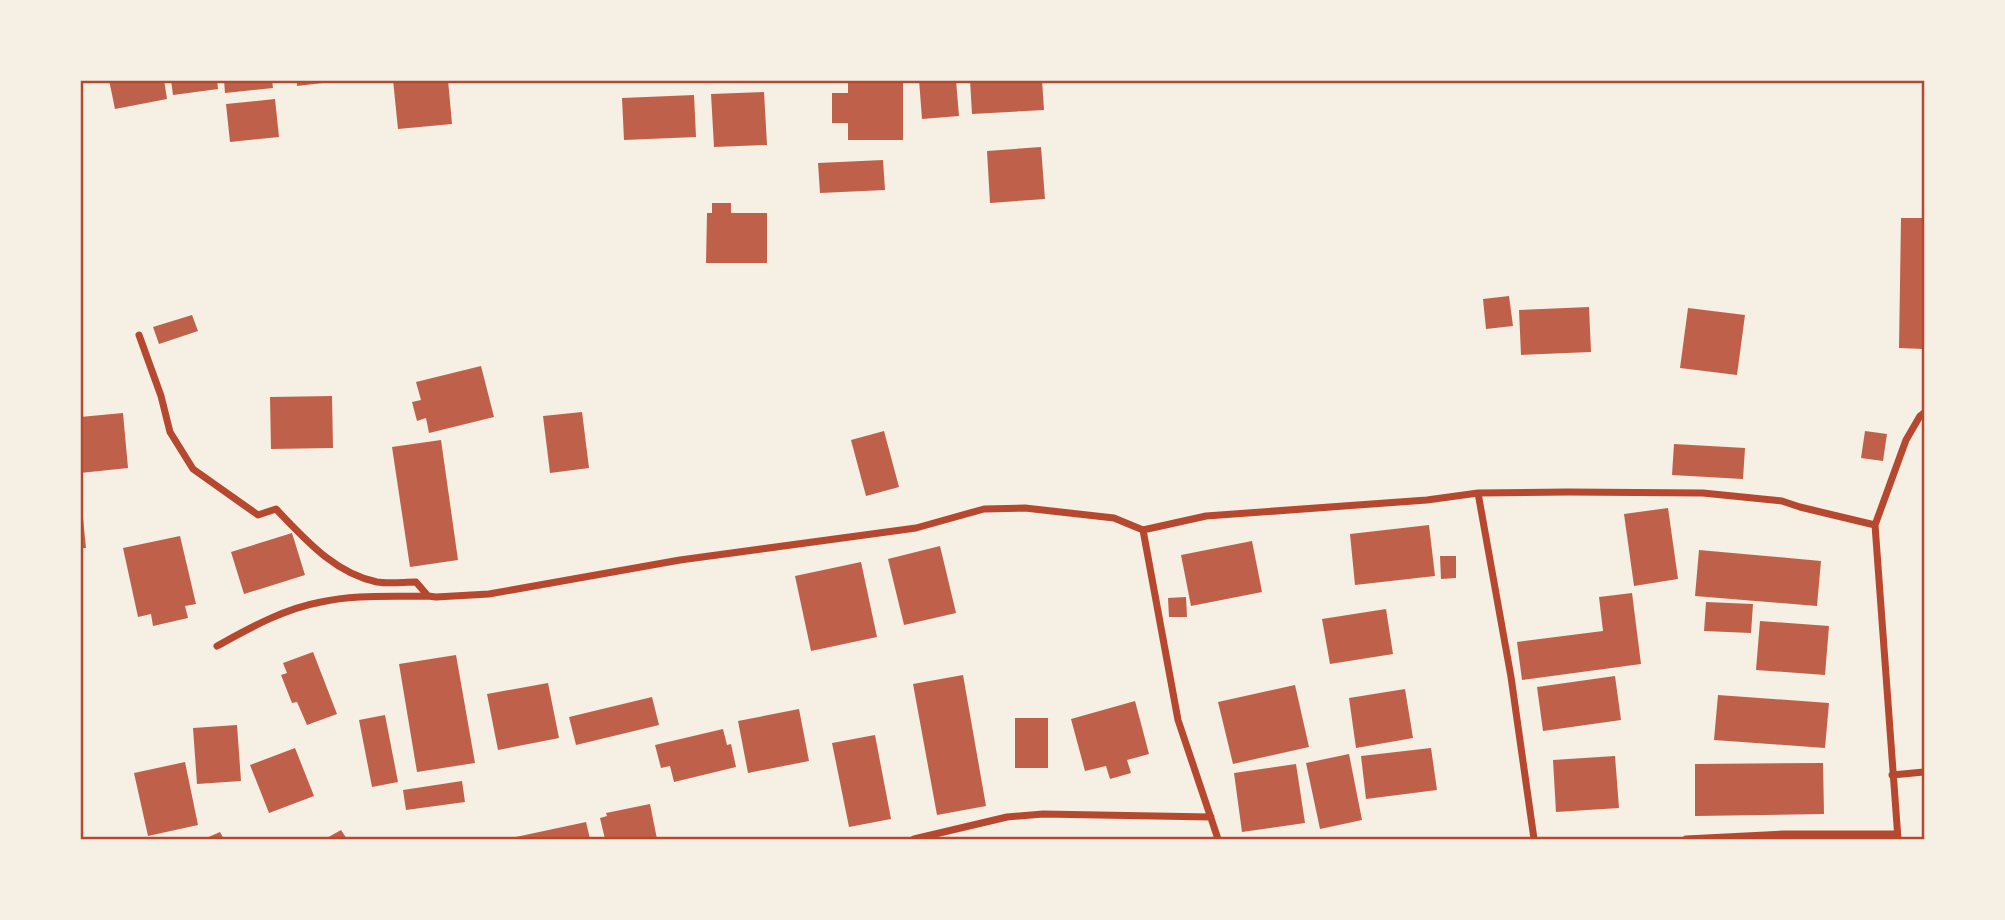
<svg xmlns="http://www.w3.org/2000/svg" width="2005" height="920" font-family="Helvetica,sans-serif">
  <rect width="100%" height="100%" fill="#f6efe4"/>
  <!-- building -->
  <path fill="#bf614a" d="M109 80H164L167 99 115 109Z
    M171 80H217L218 89 173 95Z
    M224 80H272L273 88 225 93Z
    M297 80H331V82L297 86Z
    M393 80H448L452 124 398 129Z
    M848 80H903V140H848V123H832V93H848Z
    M919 80H956L959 116 922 119Z
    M970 80H1042L1044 110 972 114Z
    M764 92 767 145 714 147 711 94Z
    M694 95 696 137 624 140 622 98Z
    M275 99 279 137 230 142 226 104Z
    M1041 147 1045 199 990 203 987 151Z
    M883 160 885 190 820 193 818 163Z
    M712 203H731V213H767V263H706L707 213H712Z
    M1901 218H1924V349L1899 348Z
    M1509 296 1513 326 1486 329 1483 299Z
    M1589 307 1591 352 1521 355 1519 310Z
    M1688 308 1745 315 1737 375 1680 368Z
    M192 315 198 331 159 344 153 327Z
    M481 366 494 417 429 433 426 418 417 421 412 402 421 400 416 382Z
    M332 396 333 448 271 449 270 397Z
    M582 412 589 468 550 473 543 416Z
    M123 413 128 468 80 473V417Z
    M884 431 899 487 866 496 851 440Z
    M1865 431 1887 434 1883 461 1861 458Z
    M441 440 458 560 410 567 392 447Z
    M1674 444 1745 448 1743 479 1672 475Z
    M80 508H82L86 548H80Z
    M1668 508 1678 579 1634 586 1624 514Z
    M1429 525 1435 576 1355 585 1350 534Z
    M292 533 305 575 244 594 231 552Z
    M180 536 196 604 185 606 188 618 153 626 151 614 138 617 123 548Z
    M1252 541 1262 592 1191 606 1181 555Z
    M940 546 956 613 904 625 888 559Z
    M1699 550 1821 561 1817 606 1695 596Z
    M1440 556H1456V578L1441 579Z
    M861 562 877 637 811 651 795 576Z
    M1632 593 1641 664 1522 680 1517 642 1603 631 1599 597Z
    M1186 597 1187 617H1169L1168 598Z
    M1706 602 1753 604 1751 633 1704 631Z
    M1386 609 1393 654 1330 664 1322 619Z
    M1760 621 1829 626 1825 675 1756 670Z
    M313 652 337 714 307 725 297 702 292 703 281 675 287 673 283 663Z
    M456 655 475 763 417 772 399 664Z
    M963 675 986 806 937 815 913 684Z
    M1615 676 1621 720 1543 731 1537 687Z
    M548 683 559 738 498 750 487 694Z
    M1295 685 1309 747 1233 764 1218 702Z
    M1405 689 1413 738 1356 748 1349 698Z
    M1718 695 1829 703 1825 748 1714 740Z
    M652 697 659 725 576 745 569 717Z
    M1135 701 1149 754 1127 760 1131 773 1110 779 1106 766 1085 771 1071 719Z
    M799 709 809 761 748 773 738 721Z
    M385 715 398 782 372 787 359 720Z
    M1015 718H1048V768H1015Z
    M237 725 241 781 197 784 193 728Z
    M723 729 727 745 731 744 736 767 674 782 670 766 661 768 655 745Z
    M875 735 891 819 849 827 832 743Z
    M295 748 314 796 269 813 250 765Z
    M1431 748 1437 790 1366 799 1361 756Z
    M1349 754 1362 820 1320 829 1306 763Z
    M1615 756 1619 808 1556 812 1553 760Z
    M185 762 198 825 148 836 134 773Z
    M1823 763 1824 814 1695 816V764Z
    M1296 764 1305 823 1242 832 1234 773Z
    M462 781 465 802 406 810 403 790Z
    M650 804 657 839H605L600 818 607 816 606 813Z
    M586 822 590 839H511V838Z
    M341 830 347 839H325Z
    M220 832 224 839H204Z"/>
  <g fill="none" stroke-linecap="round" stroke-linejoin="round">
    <!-- minor -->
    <path stroke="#b5482f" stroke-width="7" d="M139 335 161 396 170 432 193 469 258 515 276 509C305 539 334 573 377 582 389 584 404 582 416 582L428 596
      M1478 493 1511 677 1534 839
      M1143 530 1178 720 1218 839
      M217 646C250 628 283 609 321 602 355 594 393 597 428 596L436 597 489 594 680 560 916 528 984 509 1025 508 1114 518 1143 530 1206 516 1427 500 1478 493 1568 492 1703 493 1782 501 1800 507 1875 525
      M1892 775 1924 772
      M914 839 1007 817 1043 814 1211 817
      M1686 839 1784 834H1897
      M1898 839 1875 525 1906 440 1920 416 1924 413"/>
  </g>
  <!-- border -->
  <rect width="2005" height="920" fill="none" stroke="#f6efe4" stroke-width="164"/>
  <rect x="82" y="82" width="1841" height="756" fill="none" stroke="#b5482f" stroke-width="2.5"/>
</svg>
